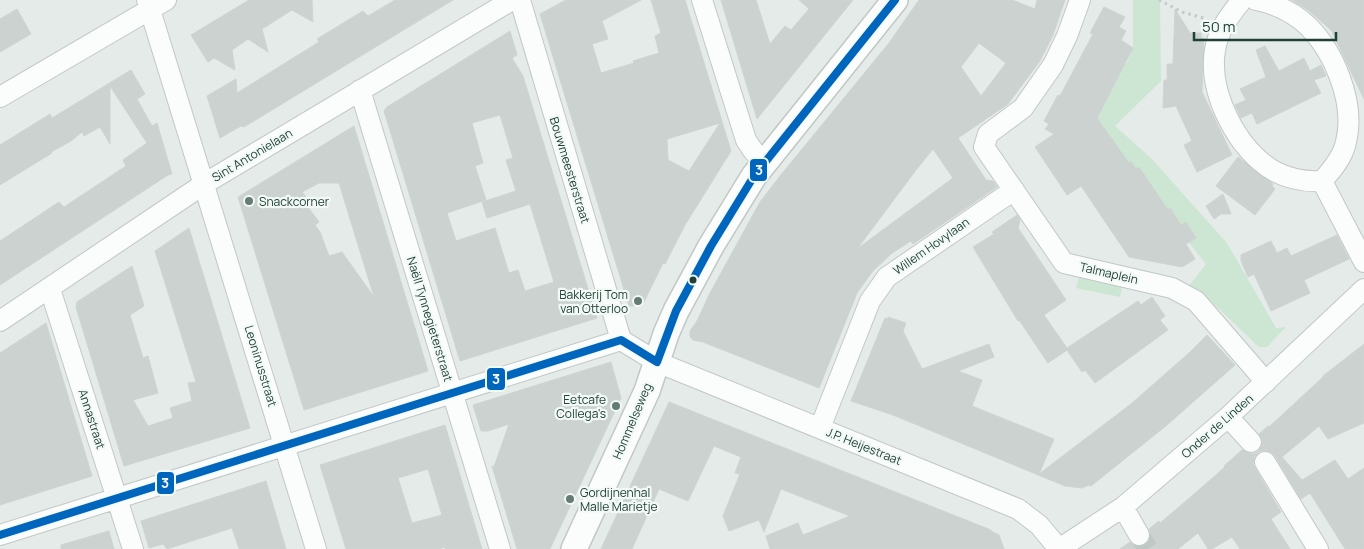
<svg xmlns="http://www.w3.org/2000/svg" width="1364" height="549" font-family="Manrope,sans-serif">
  <rect width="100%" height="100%" fill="#e5ebe8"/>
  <!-- green -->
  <path fill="#cde6d4" d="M1133 0H1160L1161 81 1115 126 1151 158 1227 243 1276 328 1286 327 1267 347H1259L1199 290 1189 286 1206 264 1182 234 1075 127 1128 61 1133 47Z
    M1079 277 1122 287 1120 297 1076 288Z"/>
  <!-- building -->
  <path fill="#ccd2d0" stroke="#ced4d1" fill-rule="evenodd" d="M249 0H312L313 22 292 10 262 29 268 52 248 39 232 50 235 70 214 58 208 62 191 35Z
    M395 0H453L244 127 241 126 220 138 207 96 236 79 237 93 319 42 317 39 363 11 368 16Z
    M566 0H641L602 21 608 39 592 44 601 73 634 63 633 61 659 53 655 36 661 33 651 0H685L731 151 685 225 665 264 663 263 644 302 633 306H629L540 14ZM720 123 689 171 668 160 667 139Z
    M721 0H756L770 44 785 26 791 30 809 9 799 0H853L757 119Z
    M919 0H1012L1035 9 1037 0H1065L1053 35 1040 61 1008 104 958 138 986 180 993 181 997 187 913 244 911 241 892 253 872 272 857 293 819 388 703 342 693 340 690 337V331L697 321 710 293 760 202 780 176 889 43ZM979 43 1006 63 981 96 961 67ZM933 149 953 178 857 249 916 170Z
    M1292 0H1364V99L1331 30 1308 10Z
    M1104 7 1125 17 1119 27 1126 31 1121 40 1133 48 1097 118 1129 163 1131 161 1136 169 1139 167 1168 210 1170 208 1181 225 1186 222 1196 238 1186 244 1195 259 1182 267 1129 257 1081 186 1067 195 1035 147 1054 134 1045 129 1049 124 1044 121 1058 95 1060 96 1093 34 1090 33Z
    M17 9 31 34 0 52V19Z
    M1175 9 1190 33H1201V38H1204L1202 92 1232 155 1197 172 1184 145 1192 141 1176 106 1163 108 1164 80H1167V64H1173Z
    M510 31 517 55 512 58 523 76 597 318 460 361 384 111 387 107ZM500 115 513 158 506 160 516 191 482 202 487 218 530 204 554 282 525 291 518 270 509 273 495 228 456 241 447 213 486 200 475 166 483 163 472 123Z
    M1265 46 1279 71 1304 58 1310 71 1321 65 1326 76 1314 80 1321 93 1257 124 1252 113 1241 118 1235 105 1246 100 1240 89 1266 77 1256 50Z
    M131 70 145 94 137 99 152 126 157 123 172 174 168 175 0 285V241L59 202 64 207 126 166 123 160 147 143 110 86V144L100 127 84 136 82 132 71 141 51 152 52 153 0 185V145L50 114 52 118Z
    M354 126 428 371 304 410 238 197ZM319 183H339L374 297 342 252 329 256 320 232 315 225 319 222 302 199 306 197 302 192Z
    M1238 157 1273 184 1272 186 1275 189 1255 215 1216 186Z
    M1223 194 1231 214H1221L1214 219 1206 206Z
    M1017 215 1020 220 1018 228 1066 300 1044 315 1067 348 1138 301 1141 305 1152 297 1165 316 1160 320 1168 330 1095 383 1085 370 1082 372 1067 350 1048 363 1019 320 1018 321 973 247 994 234 992 232Z
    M189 228 250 428 124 466 76 307 77 302 132 266 144 306 130 315 143 358 148 356 158 393 133 400 148 426 173 418 170 408 192 401 188 383 196 382 155 251Z
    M1337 235 1349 259 1304 280 1310 293 1271 311 1254 274 1248 277 1241 261V255L1271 241 1277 253 1287 248 1291 256Z
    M888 317 906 323 903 331 922 369 989 344 994 357 958 371 982 380 972 406 1054 439 1039 474 1131 404 1189 353 1207 335 1235 365 1167 425 1091 486 1089 485 1082 488 1065 486 893 415 851 401 885 318 887 319Z
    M46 323 92 476 0 505V353Z
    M1364 344V423L1328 439 1319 426 1282 457 1302 480 1335 460 1348 479 1364 468V549H1345L1310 493 1301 499 1275 456 1271 452 1265 450 1258 452 1254 457 1253 463 1255 468 1281 512 1271 519 1290 549H1240L1232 537 1212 549H1208L1198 533 1178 549H1120L1130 542 1138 547 1145 545 1149 541 1151 536 1149 529 1159 521 1160 523 1186 501 1225 467 1224 466 1242 450 1248 453 1253 454 1259 451 1262 445V439L1259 434 1268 426 1269 427 1323 377V376Z
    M611 362 621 398 550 549H517L492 466 494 467 509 424 488 431H481L473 405Z
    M669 402 991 530V531L999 535 1004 549H770L766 536 798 523 803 535 850 516 781 489 764 532 759 520 729 531 723 516 740 474 735 473 741 457 714 446 688 501 659 489 632 549H601Z
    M445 425 482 549H445V547L439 549H346L320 465ZM428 469 442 515 412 523 398 478Z
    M266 481 286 549H239L232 528 167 549 163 544 149 548 141 521Z
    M109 531 114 549H61V545Z"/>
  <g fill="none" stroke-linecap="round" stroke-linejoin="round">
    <!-- minor-tunnel -->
    <path stroke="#bec9c5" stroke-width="20" stroke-dasharray="20 10" stroke-linecap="butt" d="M1139 535 1148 549"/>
    <defs>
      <path id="minor" d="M147 0 316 549
        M520 0 621 340
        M702 0 746 140 754 152 767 161
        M1080 0 1067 36 1053 65 1023 108 988 134 984 147 1064 263 1172 288 1196 301 1266 382
        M1242 0C1230 15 1218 30 1215 50 1208 93 1237 149 1274 171 1289 179 1305 182 1322 181 1332 170 1343 157 1346 142 1356 102 1333 46 1301 20 1288 10 1272 3 1256 0
        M360 90 500 549
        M0 97 166 0
        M1322 181 1364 262
        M50 289 133 549
        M0 321 204 184 512 0
        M1228 417 1251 442
        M820 428 870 301 887 277 1014 190
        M1265 462 1318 549
        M1123 507 1139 535
        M0 535 621 340 657 362 1018 509 1039 525 1059 549
        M1059 549 1123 507 1228 417 1364 289"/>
      <path id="tertiary" d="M574 549 647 391 666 334 676 311 711 246 754 176 895 0"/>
    </defs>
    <!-- minor casing -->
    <use href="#minor" stroke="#c2c8c5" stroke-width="22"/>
    <!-- tertiary casing -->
    <use href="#tertiary" stroke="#c2c8c5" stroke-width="28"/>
    <!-- path -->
    <path stroke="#c1cbc8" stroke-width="3" stroke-dasharray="2.5 4" stroke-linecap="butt" d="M1159 0 1182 12 1207 19"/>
    <!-- minor -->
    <use href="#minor" stroke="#fbfcfc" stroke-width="20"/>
    <!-- tertiary -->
    <use href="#tertiary" stroke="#fbfcfc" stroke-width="25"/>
    <defs>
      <path id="bus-1" d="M657 362 676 311 711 246 754 176 895 0
        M0 535 621 340 657 362"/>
    </defs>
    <!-- bus-1 casing -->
    <use href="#bus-1" stroke="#f3faf6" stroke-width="11"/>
    <!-- bus-1 -->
    <use href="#bus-1" stroke="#0065bd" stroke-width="8"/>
  </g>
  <!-- markers -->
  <g fill="#657c76" stroke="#f3faf6" stroke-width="2">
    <circle cx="249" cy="201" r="5"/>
    <circle cx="638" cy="301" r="5"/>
    <circle cx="616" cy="406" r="5"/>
    <circle cx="570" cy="499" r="5"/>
  </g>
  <circle fill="#204038" stroke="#f3faf6" stroke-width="2" cx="693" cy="280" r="4.5"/>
  <g text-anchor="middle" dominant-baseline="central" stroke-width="4.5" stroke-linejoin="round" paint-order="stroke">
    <!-- street labels -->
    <g font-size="12" fill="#204038" stroke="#f3faf6">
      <text transform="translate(252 155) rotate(-31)">Sint Antonielaan</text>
      <text transform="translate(570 170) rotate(73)">Bouwmeesterstraat</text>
      <text transform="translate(931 246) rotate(-35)">Willem Hovylaan</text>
      <text transform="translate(1109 273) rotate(13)">Talmaplein</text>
      <text transform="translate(430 319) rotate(73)">Naëll Tynnegieterstraat</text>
      <text transform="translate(261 366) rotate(73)">Leoninusstraat</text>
      <text transform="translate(92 419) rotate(72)">Annastraat</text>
      <text transform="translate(632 421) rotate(-67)">Hommelseweg</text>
      <text transform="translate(1217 426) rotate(-41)">Onder de Linden</text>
      <text transform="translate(864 446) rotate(22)">J.P. Heijestraat</text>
    </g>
    <!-- poi labels -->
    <g font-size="12" fill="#204038" stroke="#f3faf6" text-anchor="start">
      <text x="259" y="201">Snackcorner</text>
      <text x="628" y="294" text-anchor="end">Bakkerij Tom<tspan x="628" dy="14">van Otterloo</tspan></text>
      <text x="606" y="399" text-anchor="end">Eetcafe<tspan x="606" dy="14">Collega's</tspan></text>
      <text x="580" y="492">Gordijnenhal<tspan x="580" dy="14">Malle Marietje</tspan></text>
    </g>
  </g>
  <g stroke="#f3faf6" stroke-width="2">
    <rect x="749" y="158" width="19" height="24" rx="5" fill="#0065bd"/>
    <rect x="486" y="367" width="20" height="24" rx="5" fill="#0065bd"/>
    <rect x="156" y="471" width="19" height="24" rx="5" fill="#0065bd"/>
  </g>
  <g font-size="14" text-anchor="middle" font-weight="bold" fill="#fff">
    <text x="759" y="175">3</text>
    <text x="496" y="384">3</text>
    <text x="165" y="488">3</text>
  </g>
  <!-- scale -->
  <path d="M1194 32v8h142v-8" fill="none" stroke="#204038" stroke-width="2.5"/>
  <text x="1202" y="32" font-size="15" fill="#204038" stroke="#f3faf6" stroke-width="4" paint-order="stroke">50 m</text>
</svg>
